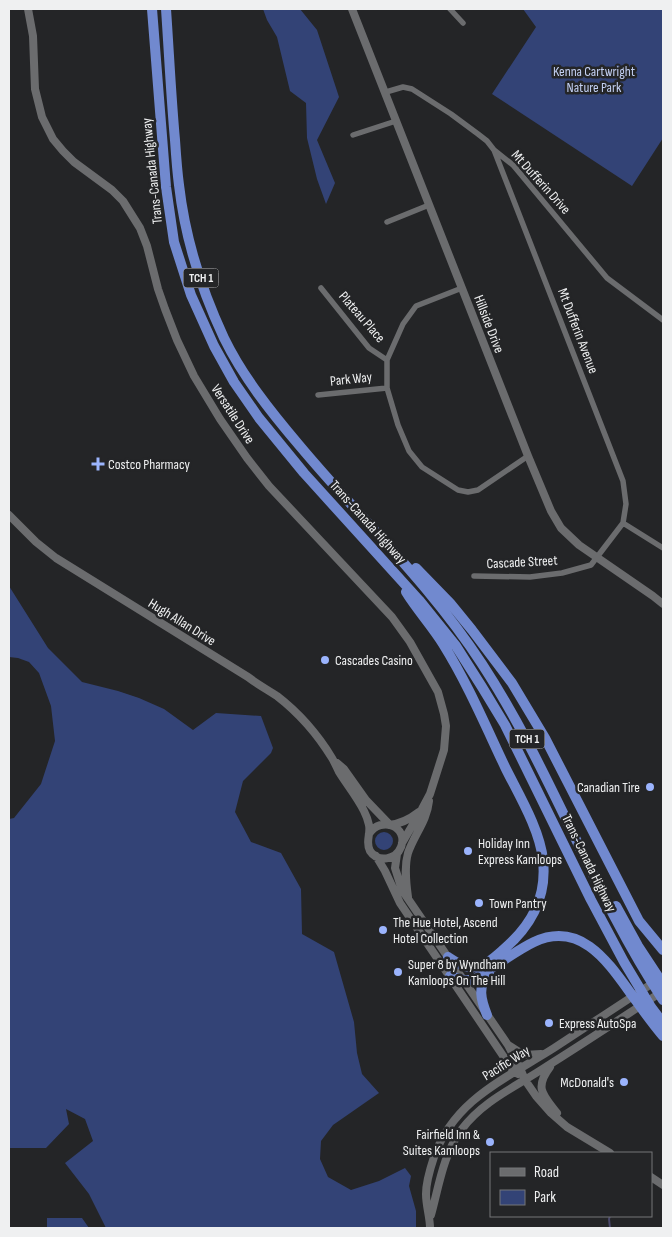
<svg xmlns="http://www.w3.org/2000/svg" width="672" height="1237" font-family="'Sofia Sans Condensed',sans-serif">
  <rect width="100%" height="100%" fill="#242527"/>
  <!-- green -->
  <path fill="#334376" d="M263 9H300L317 30 339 97 317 140 335 183 326 204 317 179 307 138 306 103 290 91 277 37 267 20Z
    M523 9H663V138L632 186 492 94 536 27Z
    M9 586 48 648 82 682 118 691 139 698 164 709 193 730 216 713 261 716 273 748 271 753 243 781 235 812 251 842 281 853 301 889 302 934 334 952 354 1022 357 1053 362 1074 379 1093 333 1125 321 1141 320 1159 328 1177 351 1190 379 1181 405 1168 411 1176 409 1186 416 1211V1228H106L89 1194 65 1163 93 1141 85 1119 66 1109 69 1124 46 1148H9V819L14 818 41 784 55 741 51 706 39 673 29 662 18 658 9 657Z
    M375 841a9 9 0 1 1 18 0a9 9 0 1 1-18 0Z
    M47 1218H82L89 1228H47Z"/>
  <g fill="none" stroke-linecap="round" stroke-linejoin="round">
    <!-- stream -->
    <path stroke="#4a486b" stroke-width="2" d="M610 1228 609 1219 610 1216"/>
    <!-- street -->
    <path stroke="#6b6c6e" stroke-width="5.5" d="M450 9 463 23
      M386 92 403 87 412 89 451 114 478 134 487 141 494 150 513 165 607 278 663 320
      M353 135 396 121
      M387 222 429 205
      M321 288 369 348 387 360
      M462 288 416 306 403 324 387 360V388L398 425 409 451 422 467 458 490 468 492 478 490 528 456
      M318 395 387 388
      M623 523 663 548
      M474 576 530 577 562 573 591 565 623 523 626 504 623 481 494 150"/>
    <!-- secondary -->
    <path stroke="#6b6c6e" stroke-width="8" d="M28 9 33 36 35 89 42 117 53 139 63 151 74 162 112 190 123 201 140 228 147 246 158 289 165 309 177 340 194 376 220 419 247 458 269 486 392 617 410 642 438 692 444 714 446 726 444 750 430 794 422 809 402 843
      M352 9 528 456 551 511 561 528 579 545 653 596 663 604
      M9 515 36 542 56 558 248 677C257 684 268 690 277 696 299 713 318 735 332 758 335 763 337 768 339 772 347 785 357 797 364 811 366 815 368 820 369 825 371 834 365 842 370 851 378 863 396 860 401 847 409 827 381 815 369 834
      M337 763 344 769 366 800 389 824
      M389 825C401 824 410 819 419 812
      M397 854 395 868 402 890 508 1045 520 1068 525 1080 536 1096 551 1113 567 1127 610 1153
      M376 856 385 871 400 903 514 1072 518 1074
      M408 897C406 883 404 867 408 853 414 835 427 821 429 801
      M510 1046 524 1055 541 1054
      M550 1067C534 1088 543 1095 557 1113
      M651 1177 663 1185
      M431 1215C439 1186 443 1154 462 1129 483 1101 515 1087 544 1068 584 1043 623 1017 663 991
      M430 1228C430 1217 426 1206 426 1194 426 1183 430 1169 434 1157 454 1099 507 1078 554 1048 588 1026 622 1003 656 981"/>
    <!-- highway -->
    <path stroke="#7189cf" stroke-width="10" d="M152 9 166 187 174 242 191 295 214 346 234 382 259 418 304 473 419 600 456 646 482 687 505 725 591 900 624 962 651 1007 663 1023
      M166 9C169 52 171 96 175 140 176 155 177 170 179 185 185 237 202 291 224 338 243 377 271 412 299 445 360 518 430 584 482 664 552 771 593 894 663 1000
      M416 568 450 603 472 630 512 683 545 738 639 921 663 950
      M406 592C417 610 432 626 443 644 468 684 486 727 506 769 519 795 540 830 543 860 547 897 532 925 504 949 495 957 482 970 468 967 461 966 454 961 448 957
      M616 906 638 946 663 984
      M450 976 464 980H473C492 969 515 951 534 942 579 921 606 959 629 991 640 1006 651 1022 663 1036
      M487 1015C481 1000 477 986 489 973"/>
  </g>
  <!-- markers -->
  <g fill="#9bb4fd" stroke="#242527" stroke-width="2">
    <path d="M95.5 456.5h5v5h5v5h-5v5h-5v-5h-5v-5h5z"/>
    <circle cx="325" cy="660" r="5"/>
    <circle cx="650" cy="787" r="5"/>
    <circle cx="468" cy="851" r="5"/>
    <circle cx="479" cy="903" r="5"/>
    <circle cx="383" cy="930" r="5"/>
    <circle cx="398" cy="972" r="5"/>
    <circle cx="549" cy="1023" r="5"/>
    <circle cx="624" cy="1082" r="5"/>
    <circle cx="490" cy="1142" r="5"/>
  </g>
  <g text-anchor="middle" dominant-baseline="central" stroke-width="5" stroke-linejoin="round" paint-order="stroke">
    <!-- shield labels -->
    <g fill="#242527" stroke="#b2b3b4" stroke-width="1">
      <rect x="183.5" y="268.5" width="35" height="19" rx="4"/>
      <rect x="509.5" y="729.5" width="35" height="19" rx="4"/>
    </g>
    <g font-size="12" font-weight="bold" fill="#eff0f1">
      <text x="201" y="278">TCH 1</text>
      <text x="527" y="739">TCH 1</text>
    </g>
    <!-- park labels -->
    <g font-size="14" fill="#c3d0f3" stroke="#242527">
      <text x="594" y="71">Kenna Cartwright<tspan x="594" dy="16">Nature Park</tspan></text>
    </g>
    <!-- street labels -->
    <g font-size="14" fill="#eff0f1" stroke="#242527">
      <text transform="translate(152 171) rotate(-96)">Trans-Canada Highway</text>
      <text transform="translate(541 182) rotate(48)">Mt Dufferin Drive</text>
      <text transform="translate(362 317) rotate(49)">Plateau Place</text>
      <text transform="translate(489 324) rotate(69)">Hillside Drive</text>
      <text transform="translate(578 331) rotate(69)">Mt Dufferin Avenue</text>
      <text transform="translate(351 379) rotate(-6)">Park Way</text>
      <text transform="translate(233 414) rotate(57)">Versatile Drive</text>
      <text transform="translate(368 522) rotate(48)">Trans-Canada Highway</text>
      <text transform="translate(522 562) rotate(-3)">Cascade Street</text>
      <text transform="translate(182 622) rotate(32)">Hugh Allan Drive</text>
      <text transform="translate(589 863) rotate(64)">Trans-Canada Highway</text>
      <text transform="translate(506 1063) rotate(-32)">Pacific Way</text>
    </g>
    <!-- poi labels -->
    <g font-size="14" fill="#eff0f1" stroke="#242527" text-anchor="start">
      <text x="108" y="464">Costco Pharmacy</text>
      <text x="335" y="660">Cascades Casino</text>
      <text x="640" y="787" text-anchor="end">Canadian Tire</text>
      <text x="478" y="843">Holiday Inn<tspan x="478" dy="16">Express Kamloops</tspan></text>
      <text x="489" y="903">Town Pantry</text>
      <text x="393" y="922">The Hue Hotel, Ascend<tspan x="393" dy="16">Hotel Collection</tspan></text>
      <text x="408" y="964">Super 8 by Wyndham<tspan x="408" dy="16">Kamloops On The Hill</tspan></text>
      <text x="559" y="1023">Express AutoSpa</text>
      <text x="614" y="1082" text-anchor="end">McDonald's</text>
      <text x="480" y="1134" text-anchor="end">Fairfield Inn &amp;<tspan x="480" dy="16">Suites Kamloops</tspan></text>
    </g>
  </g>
  <!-- border -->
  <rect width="672" height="1237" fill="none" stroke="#eff0f1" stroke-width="20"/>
  <!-- legend -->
  <rect x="490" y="1152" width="162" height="65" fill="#242527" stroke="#757678"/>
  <rect x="500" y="1168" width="25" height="8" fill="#6b6c6e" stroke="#757678"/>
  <text x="534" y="1177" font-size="15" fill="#eff0f1">Road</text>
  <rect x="500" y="1190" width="25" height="15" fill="#334376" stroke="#757678"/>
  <text x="534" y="1202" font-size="15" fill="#eff0f1">Park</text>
</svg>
